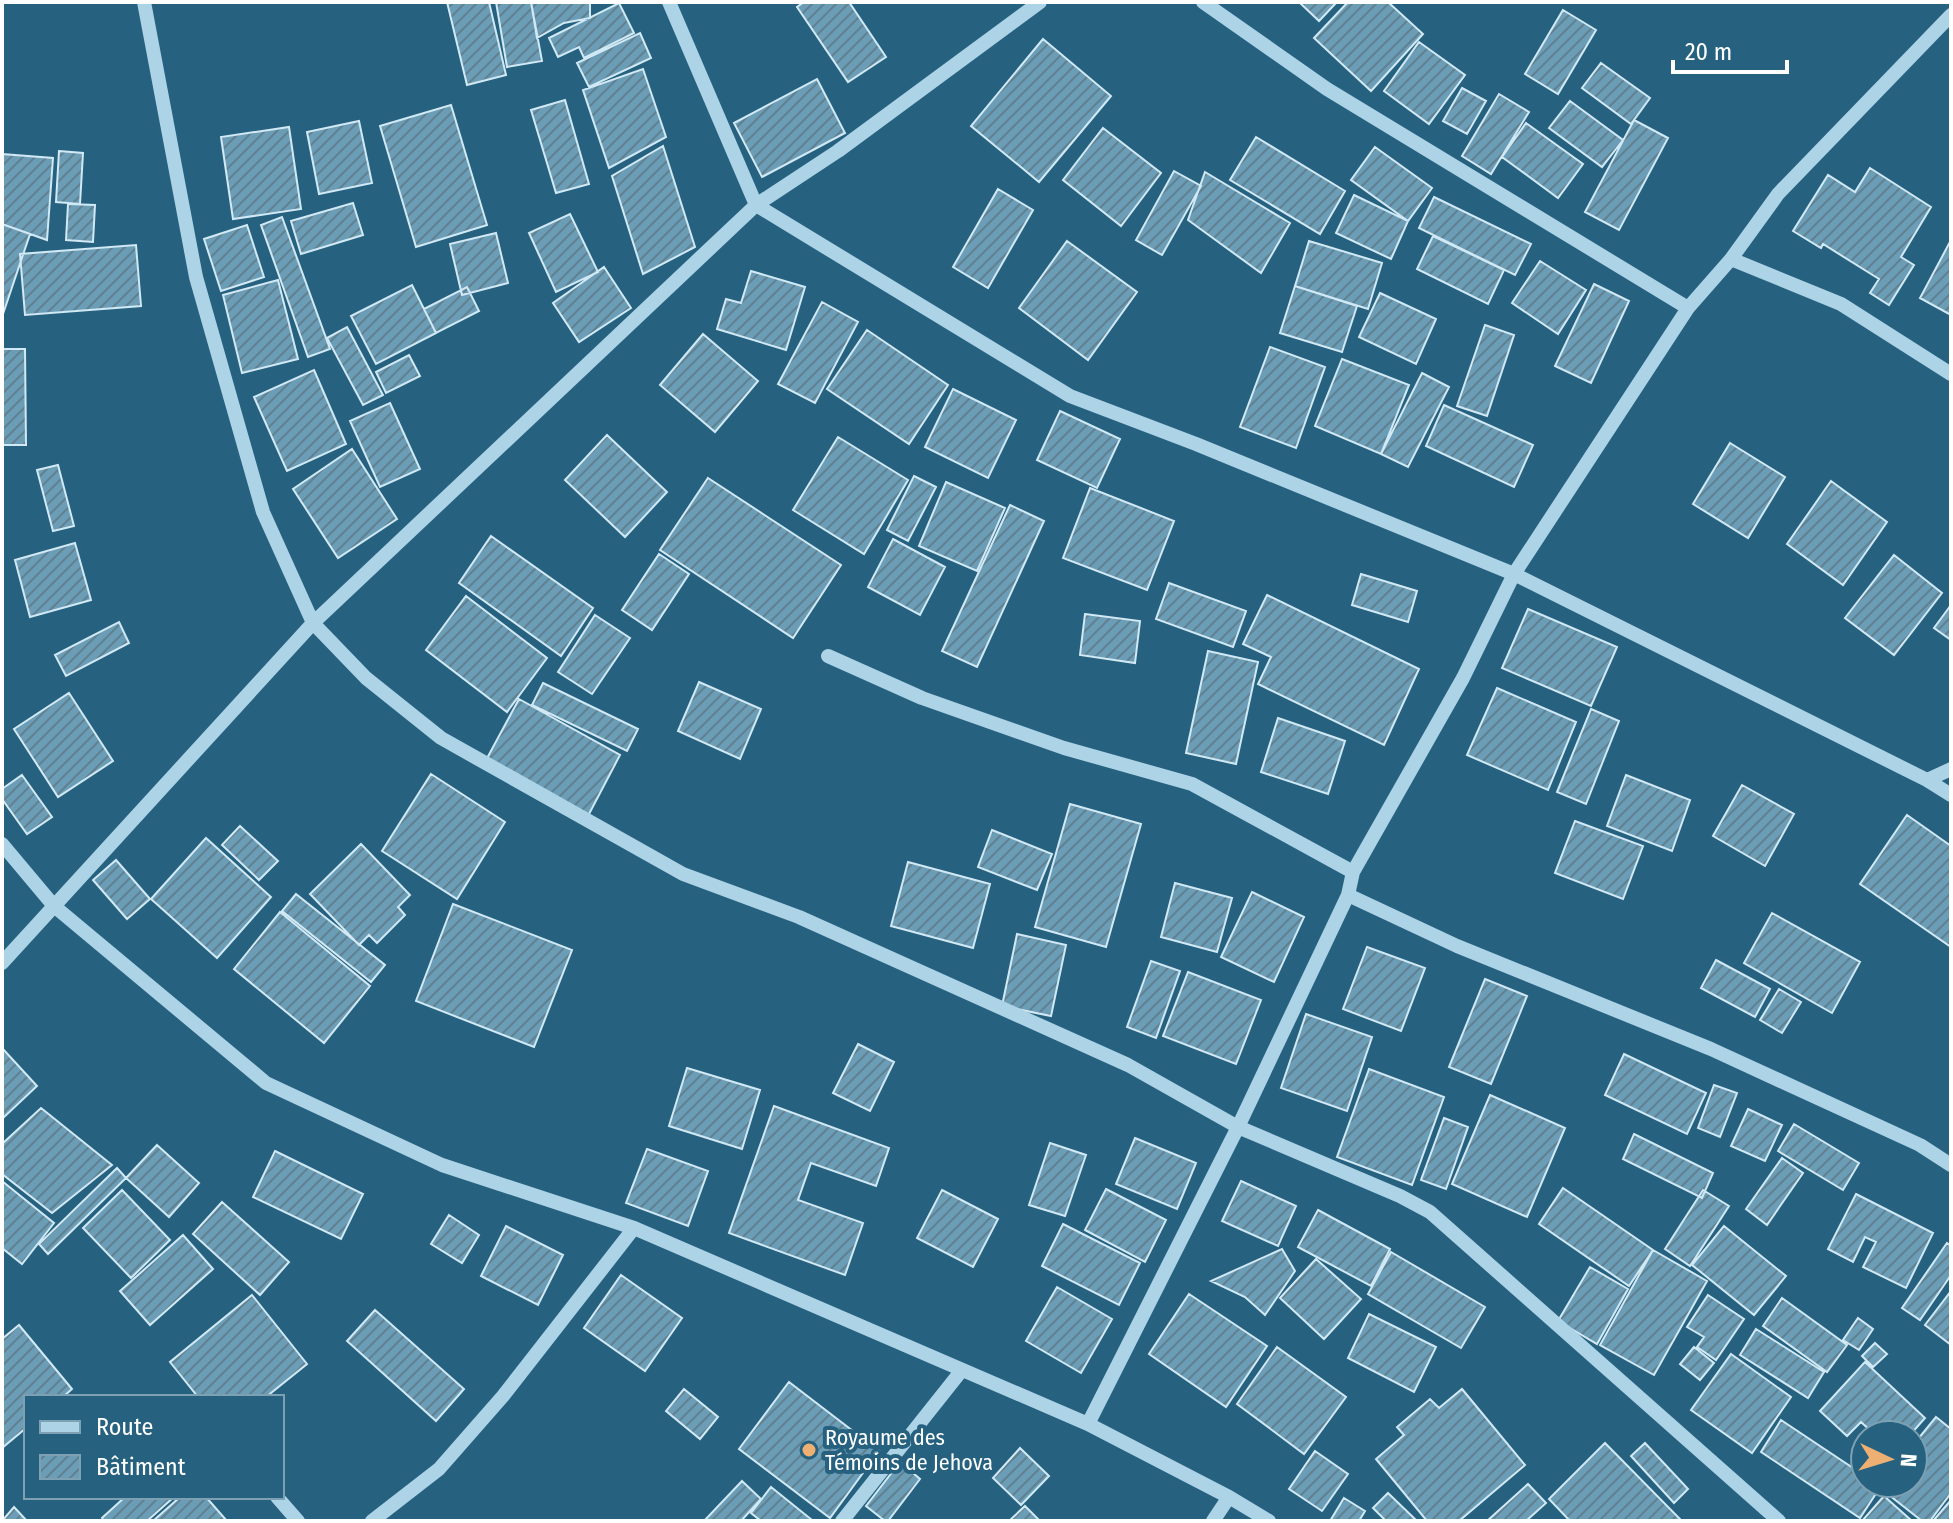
<svg xmlns="http://www.w3.org/2000/svg" width="1953" height="1523" font-family="'Fira Sans Condensed',sans-serif">
  <defs>
    <pattern id="building-hatch" width="6" height="6" patternUnits="userSpaceOnUse" patternTransform="scale(2)"><rect width="6" height="6" fill="#6b9db6"/><path d="M-1 1l2-2M0 6l6-6M5 7l2-2" fill="none" stroke="#608191"/></pattern>
  </defs>
  <rect width="100%" height="100%" fill="#26617f"/>
  <!-- building -->
  <path fill="url(#building-hatch)" stroke="#d0e9f5" stroke-width="2" d="M447 2H489L506 75 467 85Z
    M496 2H531L542 61 507 67Z
    M531 2H590V18L564 23 537 38Z
    M804 2H849L886 57 848 82 797 7Z
    M1299 2H1337L1319 21Z
    M1348 2H1388L1423 34 1371 91 1314 38Z
    M619 3 634 33 584 58 579 47 558 57 549 38Z
    M1563 10 1596 30 1558 94 1525 74Z
    M640 33 651 58 589 87 577 63Z
    M1043 39 1111 96 1039 182 971 126Z
    M1419 42 1465 75 1429 124 1384 91Z
    M1601 63 1650 98 1631 124 1582 88Z
    M643 69 666 137 609 168 583 90Z
    M817 79 845 133 762 177 734 123Z
    M1462 88 1486 101 1467 134 1443 121Z
    M1499 94 1529 112 1491 174 1462 156Z
    M565 100 589 184 556 193 531 110Z
    M1570 101 1623 140 1602 167 1549 128Z
    M451 105 487 225 416 247 380 126Z
    M1634 120 1668 138 1619 230 1585 212Z
    M359 121 372 183 319 194 307 132Z
    M1526 123 1583 164 1558 198 1502 157Z
    M289 127 301 209 233 219 221 137Z
    M1103 128 1161 173 1121 226 1063 180Z
    M1256 137 1345 191 1320 234 1230 180Z
    M663 146 695 247 643 274 612 176Z
    M1375 147 1432 188 1408 221 1351 180Z
    M59 151 83 153 80 204 56 202Z
    M2 154 53 158 47 240 2 224Z
    M1870 168 1931 207 1901 257 1914 265 1889 305 1870 293 1879 279 1823 244 1821 248 1793 231 1828 175 1855 192Z
    M1174 171 1201 186 1162 255 1136 240Z
    M1205 172 1290 223 1261 273 1188 220Z
    M998 189 1033 210 988 288 953 267Z
    M1354 195 1408 221 1391 259 1336 233Z
    M1434 197 1531 244 1515 275 1419 228Z
    M353 203 363 235 301 254 291 221Z
    M68 204 95 205 93 242 66 240Z
    M570 214 598 272 556 292 529 233Z
    M282 217 330 349 308 357 261 225Z
    M2 224 30 234 2 317Z
    M247 225 264 277 221 291 204 239Z
    M496 233 508 283 462 295 450 244Z
    M1433 236 1504 270 1488 304 1417 269Z
    M1951 240V315L1920 298Z
    M1067 241 1137 292 1088 360 1019 308Z
    M1309 241 1382 263 1368 309 1295 286Z
    M136 245 141 306 25 315 20 254Z
    M1540 261 1586 290 1558 334 1512 303Z
    M604 267 631 308 579 342 553 303Z
    M751 271 805 287 786 350 717 329 726 299 741 303Z
    M278 280 298 359 242 373 223 295Z
    M1594 284 1629 301 1591 383 1555 366Z
    M412 285 436 333 376 364 351 316Z
    M1295 286 1357 306 1342 352 1280 333Z
    M467 287 479 311 436 333 424 309Z
    M1380 293 1436 319 1416 364 1359 337Z
    M822 302 858 322 815 403 778 384Z
    M1485 325 1514 335 1487 416 1457 406Z
    M347 327 383 395 363 405 327 338Z
    M867 330 948 385 909 444 827 389Z
    M703 334 758 381 715 432 660 385Z
    M1270 347 1325 367 1296 448 1240 427Z
    M2 349H25L26 445H2Z
    M409 355 420 376 386 393 376 372Z
    M1342 359 1409 385 1381 454 1315 426Z
    M314 370 346 444 287 471 254 397Z
    M1422 373 1449 387 1408 467 1381 454Z
    M953 389 1016 420 988 478 925 447Z
    M390 403 420 469 380 487 350 421Z
    M1444 405 1533 445 1514 487 1426 446Z
    M1060 411 1120 439 1097 488 1037 460Z
    M607 435 667 492 625 537 565 480Z
    M838 437 908 480 864 554 793 510Z
    M1730 443 1785 477 1748 538 1693 504Z
    M352 449 397 519 338 558 293 489Z
    M58 465 74 526 53 531 37 470Z
    M914 476 936 487 908 541 887 530Z
    M708 478 841 565 793 638 660 550Z
    M1831 481 1887 522 1843 585 1787 544Z
    M946 482 1005 508 977 571 919 546Z
    M1090 488 1174 521 1147 590 1063 558Z
    M1010 505 1044 521 977 667 942 651Z
    M491 536 593 608 561 656 459 583Z
    M893 539 945 567 920 615 868 587Z
    M75 543 91 600 30 617 15 560Z
    M659 554 689 574 652 630 622 610Z
    M1894 555 1942 593 1894 655 1845 618Z
    M1361 574 1417 591 1408 622 1352 605Z
    M1169 583 1246 611 1233 647 1156 619Z
    M1267 595 1419 669 1384 745 1258 684 1271 657 1243 644Z
    M466 596 547 658 507 712 426 650Z
    M1951 605V640L1934 628Z
    M1528 609 1617 647 1591 706 1502 668Z
    M1085 614 1140 621 1135 663 1080 655Z
    M595 615 630 638 592 694 558 672Z
    M119 622 129 643 66 676 55 655Z
    M1208 651 1258 662 1236 764 1186 753Z
    M699 682 761 709 740 759 678 731Z
    M543 683 638 729 627 751 532 705Z
    M1497 688 1576 722 1548 790 1467 755Z
    M69 693 113 761 58 797 14 729Z
    M519 699 620 755 588 816 486 760Z
    M1591 709 1619 721 1586 804 1557 792Z
    M1278 718 1345 741 1328 794 1261 772Z
    M431 774 505 822 457 899 382 851Z
    M22 775 52 817 27 834 2 799V789Z
    M1626 775 1690 800 1672 851 1607 826Z
    M1742 785 1794 814 1765 866 1713 836Z
    M1070 804 1141 824 1106 947 1035 927Z
    M1907 815 1951 846V947L1860 884Z
    M1575 821 1643 846 1623 899 1555 873Z
    M240 826 278 861 259 880 222 845Z
    M992 830 1052 854 1037 890 978 867Z
    M206 838 271 897 217 958 151 899Z
    M361 844 410 895 398 907 405 915 377 943 369 935 359 945 310 894Z
    M116 860 150 899 127 919 93 880Z
    M908 862 990 884 973 948 891 926Z
    M1175 883 1232 898 1217 952 1161 937Z
    M1252 892 1304 917 1274 982 1221 957Z
    M296 894 385 965 371 982 282 911Z
    M453 904 572 950 534 1047 416 1001Z
    M280 912 370 986 324 1043 234 969Z
    M1772 913 1860 962 1832 1013 1744 963Z
    M1017 934 1066 945 1051 1016 1002 1006Z
    M1367 947 1425 968 1401 1031 1343 1009Z
    M1716 960 1770 989 1755 1017 1701 988Z
    M1151 961 1180 971 1156 1038 1127 1027Z
    M1188 972 1261 1000 1236 1064 1163 1036Z
    M1485 979 1527 996 1491 1084 1449 1067Z
    M1779 989 1801 1002 1782 1033 1760 1020Z
    M1306 1014 1372 1037 1347 1111 1281 1088Z
    M858 1044 894 1062 870 1111 833 1093Z
    M2 1048 37 1086 2 1119Z
    M1624 1054 1706 1093 1687 1134 1605 1095Z
    M687 1068 760 1090 742 1149 669 1126Z
    M1369 1069 1444 1097 1412 1185 1337 1157Z
    M1714 1085 1737 1093 1720 1137 1698 1128Z
    M1490 1095 1565 1128 1527 1217 1452 1184Z
    M774 1106 889 1148 876 1186 811 1163 798 1200 863 1223 845 1275 729 1233Z
    M41 1108 112 1165 52 1213 2 1174V1144Z
    M1748 1109 1782 1125 1765 1161 1731 1146Z
    M1444 1118 1468 1127 1446 1189 1421 1180Z
    M1794 1124 1859 1163 1843 1190 1778 1151Z
    M1634 1134 1713 1173 1702 1198 1623 1159Z
    M1135 1138 1196 1163 1177 1209 1116 1184Z
    M1050 1143 1086 1155 1065 1216 1029 1205Z
    M157 1145 199 1183 169 1217 126 1178Z
    M647 1149 708 1171 688 1226 626 1203Z
    M275 1151 363 1194 341 1239 253 1197Z
    M1782 1158 1803 1173 1767 1225 1746 1209Z
    M117 1168 126 1178 48 1254 39 1244Z
    M2 1181 54 1223 22 1264 2 1248Z
    M1241 1181 1296 1206 1278 1246 1222 1221Z
    M1563 1188 1653 1250 1629 1286 1539 1224Z
    M1106 1189 1166 1220 1145 1262 1085 1230Z
    M122 1190 170 1240 131 1278 83 1228Z
    M942 1190 998 1219 973 1267 917 1238Z
    M1703 1190 1729 1206 1690 1266 1665 1249Z
    M1856 1194 1933 1233 1906 1288 1863 1267 1876 1242 1865 1237 1853 1262 1828 1249Z
    M222 1202 289 1262 260 1295 193 1234Z
    M1318 1210 1390 1249 1371 1286 1298 1247Z
    M449 1215 479 1235 462 1263 431 1244Z
    M1063 1224 1140 1263 1119 1305 1042 1266Z
    M506 1226 563 1255 538 1305 481 1276Z
    M1724 1226 1786 1276 1754 1315 1692 1265Z
    M183 1235 213 1269 150 1325 120 1291Z
    M1947 1243 1951 1246V1275L1920 1320 1902 1308Z
    M1282 1249 1295 1271 1265 1315 1245 1297 1211 1281Z
    M1653 1250 1707 1281 1654 1375 1600 1345Z
    M1391 1252 1485 1307 1461 1348 1368 1294Z
    M1316 1259 1361 1299 1324 1339 1280 1298Z
    M1590 1267 1628 1289 1597 1344 1558 1321Z
    M621 1275 682 1318 645 1371 584 1328Z
    M1057 1287 1112 1319 1081 1373 1026 1341Z
    M1951 1291V1345L1925 1325Z
    M1189 1294 1267 1346 1226 1407 1149 1354Z
    M252 1295 307 1364 266 1397H198L170 1362Z
    M1708 1295 1744 1319 1716 1360 1697 1347 1704 1337 1687 1327Z
    M1782 1298 1847 1345 1827 1372 1763 1326Z
    M375 1310 464 1389 436 1421 347 1341Z
    M1369 1314 1436 1347 1414 1392 1348 1358Z
    M1858 1318 1873 1329 1859 1350 1843 1340Z
    M19 1325 72 1389 63 1397H26V1428L2 1448V1339Z
    M1756 1329 1824 1372 1808 1398 1740 1355Z
    M1875 1343 1887 1354 1873 1367 1862 1356Z
    M1277 1347 1346 1397 1304 1454 1237 1404Z
    M1694 1347 1714 1363 1700 1380 1680 1364Z
    M1731 1354 1791 1397 1752 1453 1691 1410Z
    M1865 1362 1925 1418 1910 1435H1875L1861 1422 1847 1436 1820 1411Z
    M789 1382 879 1451 830 1518 739 1449Z
    M684 1389 718 1417 700 1439 666 1411Z
    M1462 1389 1525 1465 1459 1521H1427L1376 1459 1404 1435 1397 1427 1430 1399 1439 1408Z
    M1936 1417 1951 1429V1493L1930 1521H1922L1880 1488 1883 1483H1913V1445Z
    M1781 1420 1865 1476V1483H1875L1881 1486 1860 1518 1761 1452Z
    M1605 1443 1680 1519 1677 1521H1570L1549 1499Z
    M1645 1443 1688 1489 1674 1503 1631 1456Z
    M1020 1448 1049 1476 1021 1505 993 1478Z
    M1315 1451 1348 1474 1322 1511 1289 1489Z
    M900 1462 920 1479 888 1521H885L866 1506Z
    M742 1481 761 1499 741 1521H704Z
    M1528 1484 1546 1503 1526 1521H1487Z
    M771 1487 812 1520 811 1521H761L751 1513Z
    M1388 1493 1417 1521H1386L1373 1508Z
    M1884 1496 1912 1521H1862Z
    M125 1497H174L147 1521H104L102 1518Z
    M180 1497H206L227 1521H153Z
    M1344 1498 1365 1511 1359 1521H1330Z
    M1951 1500V1521H1933Z
    M1025 1506 1040 1521H1009Z
    M14 1507 27 1521H2Z"/>
  <g fill="none" stroke-linecap="round" stroke-linejoin="round">
    <!-- minor -->
    <path stroke="#add3e6" stroke-width="14" d="M144 2 196 277 263 512 313 623 366 678 441 738 683 874 799 917 1128 1065 1238 1127 1400 1196 1430 1212 1779 1521
      M669 2 756 205 1070 396 1196 444 1514 574 1927 780 1951 795
      M1203 2 1327 89 1688 308
      M1731 259 1841 304 1951 374
      M828 656 922 698 1064 748 1192 784 1353 872
      M1927 780 1951 769
      M2 844 54 906 266 1083 442 1165 634 1228 1088 1424 1229 1497 1269 1521
      M1348 895 1457 946 1711 1049 1920 1145 1951 1165
      M2 963 313 623 756 205 838 151 1040 2
      M1088 1424 1238 1127 1348 895 1353 872 1463 678 1514 574 1688 308 1731 259 1778 194 1951 15
      M277 1497 298 1521
      M372 1521 439 1469 503 1396 634 1228
      M842 1521 962 1370
      M1213 1521 1229 1497"/>
  </g>
  <!-- markers -->
  <circle fill="#eeaf72" stroke="#26617f" stroke-width="3" cx="809" cy="1450" r="8"/>
  <g text-anchor="middle" dominant-baseline="central" stroke-width="8" stroke-linejoin="round" paint-order="stroke">
    <!-- poi labels -->
    <g font-size="22" fill="#fff" stroke="#26617f" text-anchor="start">
      <text x="825" y="1437">Royaume des<tspan x="825" dy="25">Témoins de Jehova</tspan></text>
    </g>
  </g>
  <!-- border -->
  <rect width="1953" height="1523" fill="none" stroke="#ffffff" stroke-width="8"/>
  <!-- legend -->
  <rect x="24" y="1395" width="260" height="104" fill="#26617f" stroke="#7da0b2" stroke-width="2"/>
  <rect x="40" y="1421" width="40" height="12" fill="#add3e6" stroke="#7da0b2" stroke-width="2"/>
  <text x="96" y="1435" font-size="24" fill="#ffffff">Route</text>
  <rect x="40" y="1455" width="40" height="24" fill="url(#building-hatch)" stroke="#7da0b2" stroke-width="2"/>
  <text x="96" y="1475" font-size="24" fill="#ffffff">Bâtiment</text>
  <!-- north arrow -->
  <g transform="translate(1889 1459) rotate(94)"><circle r="38" fill="#26617f" stroke="#7da0b2" stroke-width="2"/>
  <path d="M0-6L14 30L0 20L-14 30Z" fill="#eeaf72"/>
  <text y="-12" font-size="22" font-weight="bold" text-anchor="middle" fill="#ffffff">N</text>
  </g>
  <!-- scale -->
  <path d="M1673 60v12h114v-12" fill="none" stroke="#ffffff" stroke-width="4"/>
  <text x="1685" y="60" font-size="24" fill="#ffffff" stroke="#26617f" stroke-width="6" paint-order="stroke">20 m</text>
</svg>
